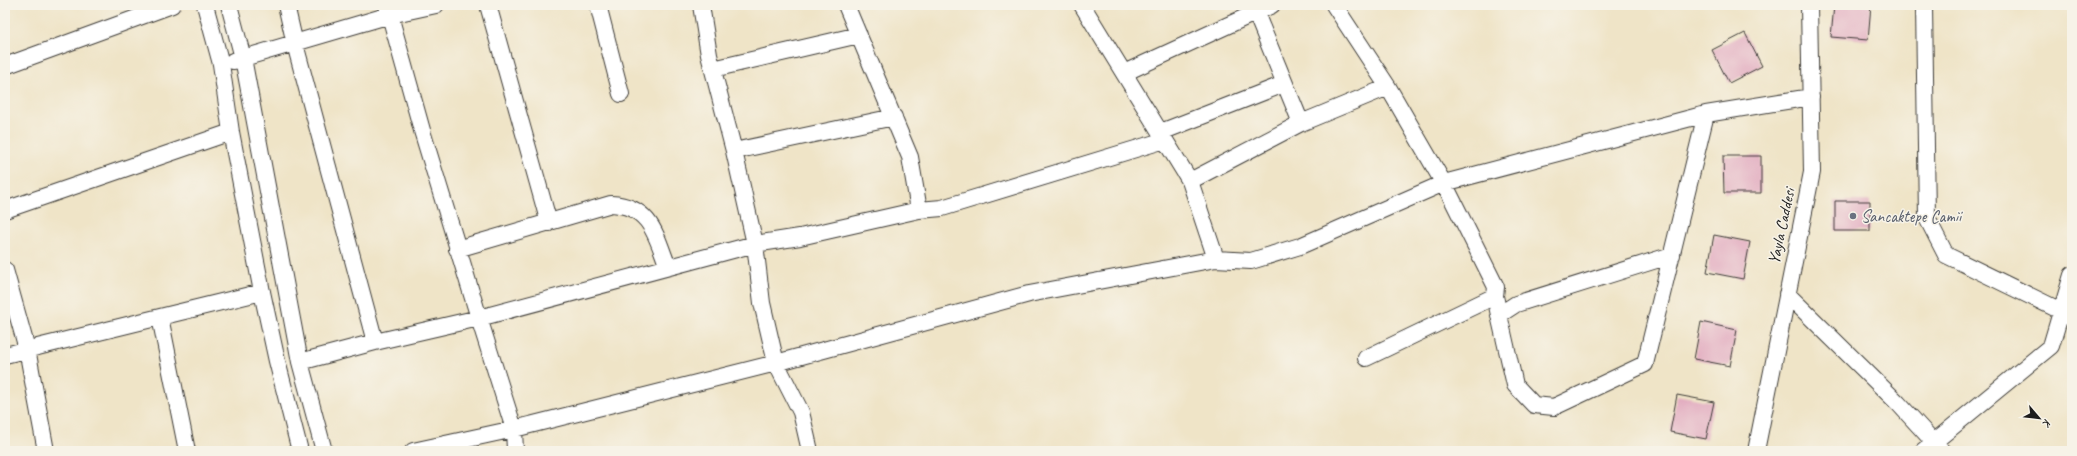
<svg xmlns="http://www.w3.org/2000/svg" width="2077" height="456" viewBox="0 0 2077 456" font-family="Caveat,sans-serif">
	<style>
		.building { fill: #e2acc0 }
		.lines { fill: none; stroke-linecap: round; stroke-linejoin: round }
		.minor-casing { stroke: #3c3a36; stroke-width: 18 }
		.minor { stroke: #fff; stroke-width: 16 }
		.worship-dot { fill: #6b7280; stroke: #f7f3e8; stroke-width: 1.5 }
		.labels { text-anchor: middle; stroke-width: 3; stroke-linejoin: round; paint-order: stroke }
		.worship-label { font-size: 17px; fill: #5b616d; stroke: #f7f3e8; text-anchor: start }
		.street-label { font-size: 17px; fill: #1c1c1c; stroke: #f7f3e8 }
	</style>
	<rect width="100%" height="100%" fill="#f7f3e8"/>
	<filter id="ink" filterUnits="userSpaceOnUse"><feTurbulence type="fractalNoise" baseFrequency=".025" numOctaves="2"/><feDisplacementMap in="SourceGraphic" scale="8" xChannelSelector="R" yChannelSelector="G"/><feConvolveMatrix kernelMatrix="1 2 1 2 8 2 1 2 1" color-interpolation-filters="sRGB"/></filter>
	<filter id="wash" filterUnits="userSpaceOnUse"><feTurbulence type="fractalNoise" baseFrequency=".012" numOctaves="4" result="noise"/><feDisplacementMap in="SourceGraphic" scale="16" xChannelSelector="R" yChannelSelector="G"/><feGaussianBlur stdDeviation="0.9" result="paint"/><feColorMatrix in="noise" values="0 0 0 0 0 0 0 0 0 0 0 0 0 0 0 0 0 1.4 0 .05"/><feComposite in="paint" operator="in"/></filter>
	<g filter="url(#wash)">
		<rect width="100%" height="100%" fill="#efe4c7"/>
		<g id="blocks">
			<path class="building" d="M1834 5H1871L1868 40 1831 37Z
				M1745 33 1762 66 1729 83 1712 50Z
				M1723 156H1761V193H1724Z
				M1835 201H1870V231H1835Z
				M1714 235 1750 242 1743 279 1707 272Z
				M1701 322 1737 330 1730 366 1694 359Z
				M1677 395 1714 402 1706 439 1670 432Z"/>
		</g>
	</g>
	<g filter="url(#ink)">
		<use href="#blocks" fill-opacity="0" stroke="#3c3a36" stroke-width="1"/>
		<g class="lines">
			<g class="minor-casing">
				<path id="minor" d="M205 5 221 64 231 132 262 292 277 361 300 451
					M229 5 243 58 300 362 324 451
					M286 5 295 44 375 342
					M488 5 549 223
					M598 5 621 94
					M701 5 709 55 734 151 755 244 762 303 776 363 801 412 810 451
					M1082 5 1190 181 1216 259
					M1334 5 1388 87 1447 189 1496 287 1495 296 1499 315 1515 385 1534 405 1554 407 1645 364 1706 114
					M1924 5 1927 218 1946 255 2061 311
					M1256 13 1301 123
					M233 61 390 15 436 5
					M5 66 172 5
					M713 69 859 35
					M1124 73 1272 5
					M1161 132 1284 84
					M734 151 894 117
					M1190 181 1301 123 1388 87
					M5 210 231 132
					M919 210 942 208 1165 140
					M457 249 611 204C651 206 656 236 668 267
					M5 270 27 349 46 451
					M1787 294 1898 403 1942 451
					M1499 315 1516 304 1672 255
					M160 317 187 451
					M5 355 262 292
					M1366 358 1495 296
					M300 362 375 342 479 318 423 134 387 5
					M413 451 514 429 776 363 1029 294 1216 259 1251 261 1300 246 1444 183 1706 114 1811 97
					M515 451 514 429 479 318 755 244 800 237 919 210 910 157 846 5
					M1756 451 1812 172 1809 5
					M1923 451 2051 346 2072 275"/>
			</g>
			<use href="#minor" class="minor"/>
		</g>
	</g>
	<circle class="worship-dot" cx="1853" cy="216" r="4"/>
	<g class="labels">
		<g class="worship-label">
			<text x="1861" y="222">Sancaktepe Camii</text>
		</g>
		<g class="street-label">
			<text transform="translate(1781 226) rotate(-78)" y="6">Yayla Caddesi</text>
		</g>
	</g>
	<rect width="2077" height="456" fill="none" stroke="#f7f3e8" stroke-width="20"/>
	<g transform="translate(2039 418) rotate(118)" stroke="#f7f3e8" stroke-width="3" paint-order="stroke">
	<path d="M0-3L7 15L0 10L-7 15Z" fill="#1c1c1c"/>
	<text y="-6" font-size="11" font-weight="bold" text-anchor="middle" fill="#1c1c1c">K</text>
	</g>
</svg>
